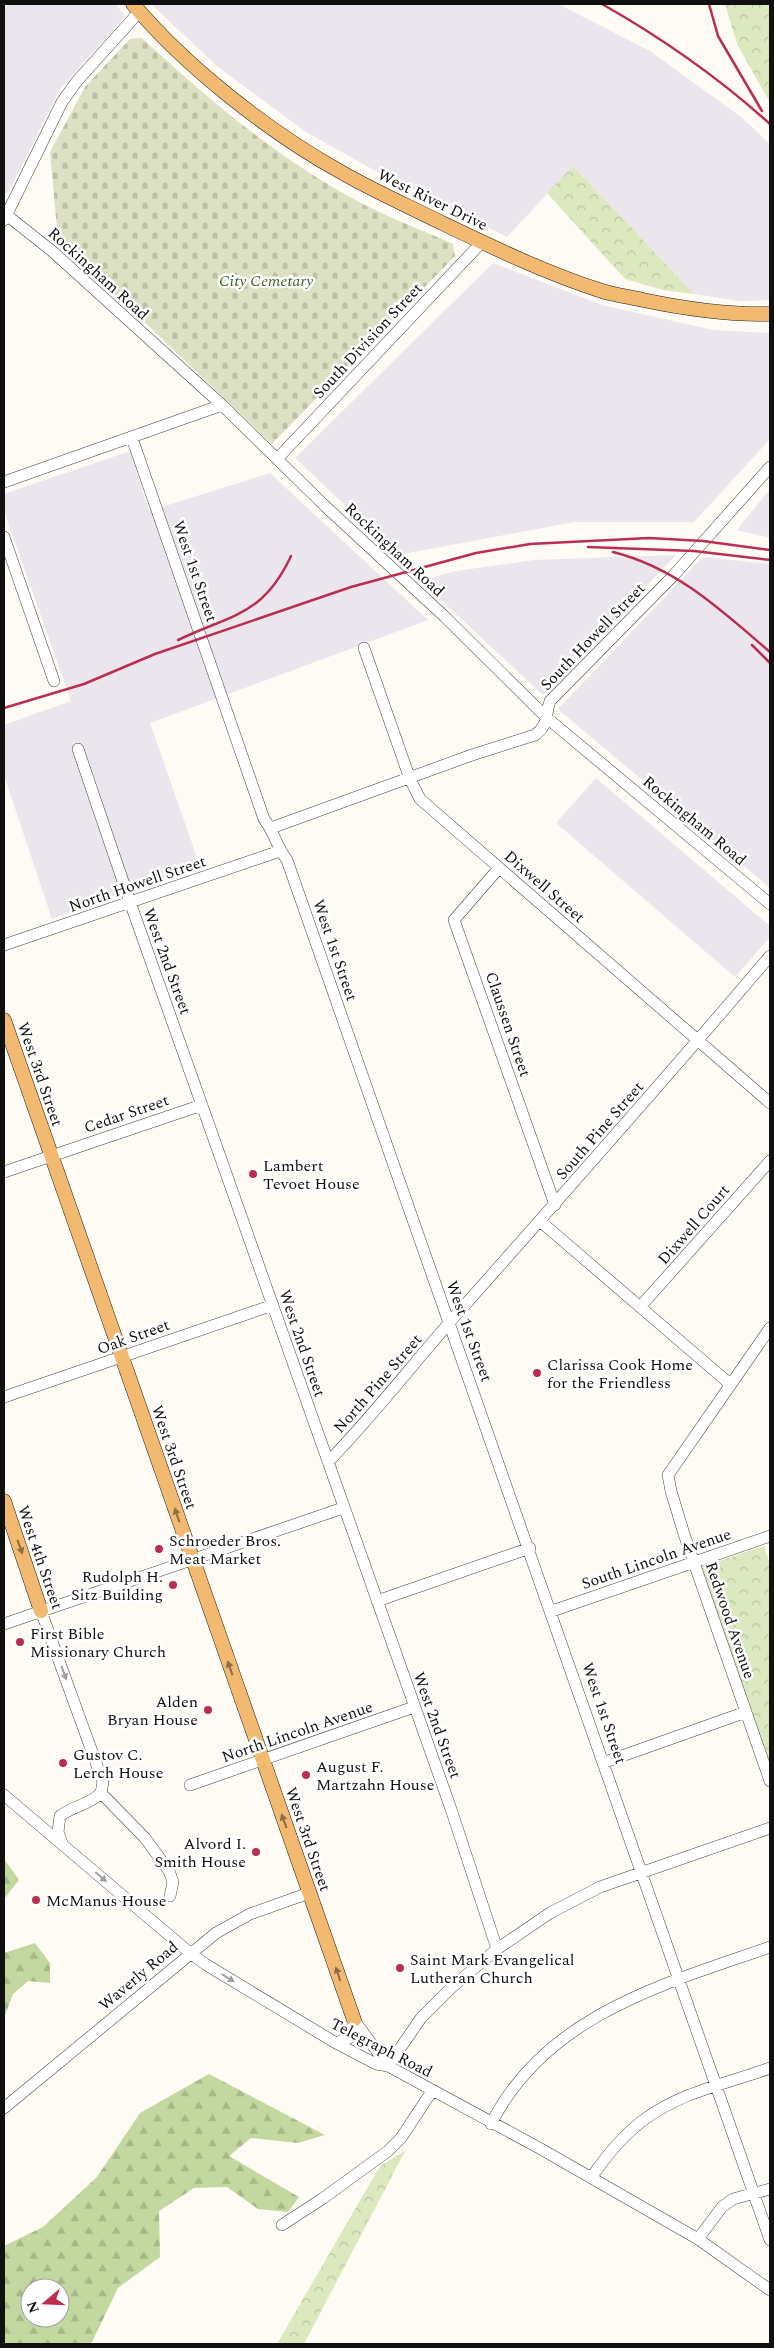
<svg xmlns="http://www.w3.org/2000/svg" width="774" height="2348" viewBox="0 0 774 2348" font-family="Spectral,serif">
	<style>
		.industrial { fill: #ebe5ee }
		.forest { fill: url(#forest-firs); fill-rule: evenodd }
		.cemetery { fill: url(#cemetery-stones) }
		.park { fill: url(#park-crowns) }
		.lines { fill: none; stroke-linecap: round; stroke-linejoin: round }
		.minor-casing { stroke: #434343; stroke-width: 12 }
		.major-casing { stroke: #212121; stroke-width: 15 }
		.minor { stroke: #fff; stroke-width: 11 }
		.major { stroke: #f2b970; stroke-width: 14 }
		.rail { stroke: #bb2e50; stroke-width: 2.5 }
		.oneway { fill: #8c6d45 }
		.oneway2 { fill: #9f9f9f }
		.poi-dot { fill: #bb2e50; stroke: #fff; stroke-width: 2 }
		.labels { text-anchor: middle; stroke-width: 5; stroke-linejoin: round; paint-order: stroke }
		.street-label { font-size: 16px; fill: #101010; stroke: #fff }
		.park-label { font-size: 16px; font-style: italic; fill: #3d6622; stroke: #fff }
		.poi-label { font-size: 16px; fill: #101010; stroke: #fff; text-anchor: start }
	</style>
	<defs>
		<pattern id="forest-firs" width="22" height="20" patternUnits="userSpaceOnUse" patternTransform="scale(1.25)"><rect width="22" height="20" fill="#c3d89e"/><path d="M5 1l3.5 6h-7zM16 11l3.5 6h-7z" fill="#a6b887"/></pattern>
		<pattern id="cemetery-stones" width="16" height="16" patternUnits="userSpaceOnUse" patternTransform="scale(1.25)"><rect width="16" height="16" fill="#dde1c4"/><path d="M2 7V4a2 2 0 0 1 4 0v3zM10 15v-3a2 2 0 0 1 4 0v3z" fill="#bdc0a7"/></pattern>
		<pattern id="park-crowns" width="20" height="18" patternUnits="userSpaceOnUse" patternTransform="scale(1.25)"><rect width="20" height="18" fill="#dce8be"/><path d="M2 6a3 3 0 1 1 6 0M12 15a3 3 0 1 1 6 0" fill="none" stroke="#bcc6a2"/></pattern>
	</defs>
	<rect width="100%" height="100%" fill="#fefaf4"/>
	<path class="industrial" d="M4 4H116L125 17 59 90 9 192 4 194Z
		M151 4H558L650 51 741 117 770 144V300L740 301 694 294 573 166 507 237 381 174 306 132 218 67Z
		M493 263 602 305 713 330 770 333V439L694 522H574L398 555 295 458Z
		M130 451 149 511 270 473 428 620 150 723 200 866 52 919 4 775V725L71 701 4 511V494Z
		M770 489V538L737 530Z
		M676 555 543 695 420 581 456 571 535 560Z
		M703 557 770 564V888L558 709Z
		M596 778 770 926V937L735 977 556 823Z"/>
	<path class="forest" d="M4 1859 19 1880 4 1899Z
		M35 1943 50 1963V1983L28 1981 13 1994 4 2018V1953Z
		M209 2074 325 2135 298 2143 251 2138 229 2156 299 2197 288 2212 258 2209 227 2187 194 2188 159 2211 160 2257 118 2288 91 2344H4V2246L43 2227 97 2177 140 2113ZM30 2288H60V2318H30Z"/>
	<path class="cemetery" d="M142 38C209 100 278 159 359 202 389 218 422 230 453 244L455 256 272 444 58 239 50 152 85 87 130 39Z"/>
	<path class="park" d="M725 4H770V103L737 44Z
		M573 166 694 294 663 290 625 279 547 193Z
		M764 1546 770 1564V1764L701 1567Z
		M405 2151 304 2344H277L380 2166Z"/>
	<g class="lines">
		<g class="minor-casing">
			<path id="minor" d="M4 213 52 251 222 405 325 506 444 616 547 718 770 904
				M4 220 62 102 77 81 140 11
				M132 438 264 819C274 832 277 847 287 860L770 2240
				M277 459 482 242
				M4 482 222 405
				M4 537 54 681
				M364 648 410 779 420 799 770 1103
				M78 749 130 902 451 1809 497 1949
				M271 828 472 755 535 735C549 725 545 715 550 701L673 576 770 467
				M499 868 454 920 555 1205
				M4 945 280 851
				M4 1172 202 1105
				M540 1221 730 1384
				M640 1307 770 1161
				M770 1328 668 1475 671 1491 684 1534 770 1781
				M4 1397 273 1305
				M328 1462C376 1413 418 1357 464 1306 567 1190 670 1074 770 956
				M377 1601 530 1548
				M41 1611 103 1782 101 1793
				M552 1611 770 1536
				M4 1624 343 1508
				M605 1762 746 1712
				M190 1785 414 1707
				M101 1793 145 1838 169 1871 173 1882 170 1896
				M4 1795 190 1953 205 1964 336 2043 376 2064 388 2066 541 2149 698 2239 770 2290
				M62 1843 58 1832 60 1816C73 1806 89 1805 101 1793
				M354 2020 388 2066
				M336 2043 349 2038 354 2020
				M388 2066 421 2018 451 1988 497 1949 550 1913 600 1887 770 1828
				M4 2108 216 1933 250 1914 309 1893
				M491 2124C546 2015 664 1984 770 1947
				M591 2178C606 2156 623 2135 645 2119 681 2092 729 2083 770 2068
				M282 2225 322 2199 388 2151 401 2138 432 2091
				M698 2239 722 2207 733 2199 770 2189"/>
		</g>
		<g class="major-casing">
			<path id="major" d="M133 4C186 67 269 132 341 172 374 191 408 206 442 223 494 248 548 274 602 291 615 295 630 297 643 300 686 309 726 315 770 314
				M4 1020 354 2020
				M4 1501 41 1611"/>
		</g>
		<use href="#minor" class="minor"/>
		<use href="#major" class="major"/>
		<path class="rail" d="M602 4C662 38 719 78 770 124
			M709 4 718 36 762 111
			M588 547 694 551 770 560
			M613 552C677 568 721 610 770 652
			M178 640C232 614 263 616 291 556
			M752 645 770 663
			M4 708 84 684 155 654 351 587 476 553 530 544 649 538 703 541 770 550"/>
	</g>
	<defs><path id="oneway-solid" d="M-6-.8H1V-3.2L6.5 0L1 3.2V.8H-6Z" transform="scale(1.25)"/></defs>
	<g class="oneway">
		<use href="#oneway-solid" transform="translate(177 1515) rotate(-109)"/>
		<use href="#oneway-solid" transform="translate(20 1547) rotate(70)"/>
		<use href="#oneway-solid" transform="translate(230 1668) rotate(-109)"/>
		<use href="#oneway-solid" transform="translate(284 1821) rotate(-110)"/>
		<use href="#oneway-solid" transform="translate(338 1974) rotate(-108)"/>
	</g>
	<g class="oneway2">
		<use href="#oneway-solid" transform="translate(64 1673) rotate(70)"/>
		<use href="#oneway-solid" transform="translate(101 1877) rotate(41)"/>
		<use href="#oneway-solid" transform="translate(228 1978) rotate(32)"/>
	</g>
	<g class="poi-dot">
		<circle cx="253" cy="1174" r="5"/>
		<circle cx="537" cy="1373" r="5"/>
		<circle cx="159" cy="1549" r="5"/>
		<circle cx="173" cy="1585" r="5"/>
		<circle cx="20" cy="1642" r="5"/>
		<circle cx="208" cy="1710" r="5"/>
		<circle cx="63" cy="1763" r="5"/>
		<circle cx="306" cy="1775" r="5"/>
		<circle cx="256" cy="1852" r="5"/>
		<circle cx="36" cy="1900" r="5"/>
		<circle cx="400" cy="1968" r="5"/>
	</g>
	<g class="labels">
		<g class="street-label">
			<text transform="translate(433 199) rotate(26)" y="6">West River Drive</text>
			<text transform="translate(99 273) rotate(42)" y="6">Rockingham Road</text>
			<text transform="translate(367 340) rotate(-47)" y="6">South Division Street</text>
			<text transform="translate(395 549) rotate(43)" y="6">Rockingham Road</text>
			<text transform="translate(196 571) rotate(71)" y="6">West 1st Street</text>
			<text transform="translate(592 636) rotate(-46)" y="6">South Howell Street</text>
			<text transform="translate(695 820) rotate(40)" y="6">Rockingham Road</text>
			<text transform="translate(137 883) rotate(-19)" y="6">North Howell Street</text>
			<text transform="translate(545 886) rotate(41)" y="6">Dixwell Street</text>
			<text transform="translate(336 950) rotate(71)" y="6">West 1st Street</text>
			<text transform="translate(168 961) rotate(70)" y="6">West 2nd Street</text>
			<text transform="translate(509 1024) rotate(71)" y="6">Claussen Street</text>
			<text transform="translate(41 1074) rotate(71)" y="6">West 3rd Street</text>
			<text transform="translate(126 1113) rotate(-19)" y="6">Cedar Street</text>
			<text transform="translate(599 1130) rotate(-49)" y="6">South Pine Street</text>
			<text transform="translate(693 1224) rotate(-49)" y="6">Dixwell Court</text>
			<text transform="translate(470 1331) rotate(70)" y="6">West 1st Street</text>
			<text transform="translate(133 1336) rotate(-20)" y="6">Oak Street</text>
			<text transform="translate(303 1343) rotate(71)" y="6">West 2nd Street</text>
			<text transform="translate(377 1383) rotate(-49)" y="6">North Pine Street</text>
			<text transform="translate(175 1457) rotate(71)" y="6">West 3rd Street</text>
			<text transform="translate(41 1557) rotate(71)" y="6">West 4th Street</text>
			<text transform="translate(656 1558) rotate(-19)" y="6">South Lincoln Avenue</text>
			<text transform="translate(731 1620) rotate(71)" y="6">Redwood Avenue</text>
			<text transform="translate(605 1713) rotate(71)" y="6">West 1st Street</text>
			<text transform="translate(438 1725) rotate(70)" y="6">West 2nd Street</text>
			<text transform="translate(297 1731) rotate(-19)" y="6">North Lincoln Avenue</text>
			<text transform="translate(309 1839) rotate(71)" y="6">West 3rd Street</text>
			<text transform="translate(138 1975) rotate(-40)" y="6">Waverly Road</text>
			<text transform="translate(382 2047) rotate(27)" y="6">Telegraph Road</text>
		</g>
		<g class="park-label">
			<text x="266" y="286">City Cemetary</text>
		</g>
		<g class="poi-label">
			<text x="263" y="1171">Lambert<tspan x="263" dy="18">Tevoet House</tspan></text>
			<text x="547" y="1370">Clarissa Cook Home<tspan x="547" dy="18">for the Friendless</tspan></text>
			<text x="169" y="1546">Schroeder Bros.<tspan x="169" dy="18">Meat Market</tspan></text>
			<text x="163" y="1582" text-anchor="end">Rudolph H.<tspan x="163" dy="18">Sitz Building</tspan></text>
			<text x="30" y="1639">First Bible<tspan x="30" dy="18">Missionary Church</tspan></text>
			<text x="198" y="1707" text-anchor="end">Alden<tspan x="198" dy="18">Bryan House</tspan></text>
			<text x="73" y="1760">Gustov C.<tspan x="73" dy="18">Lerch House</tspan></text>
			<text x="316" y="1772">August F.<tspan x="316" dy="18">Martzahn House</tspan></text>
			<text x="246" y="1849" text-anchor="end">Alvord I.<tspan x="246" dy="18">Smith House</tspan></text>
			<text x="46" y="1906">McManus House</text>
			<text x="410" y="1965">Saint Mark Evangelical<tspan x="410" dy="18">Lutheran Church</tspan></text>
		</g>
	</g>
	<rect width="774" height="2348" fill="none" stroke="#101010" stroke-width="10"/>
	<g transform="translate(45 2303) rotate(251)"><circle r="24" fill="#ffffff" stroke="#9f9f9f"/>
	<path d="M0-4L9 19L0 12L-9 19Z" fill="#bb2e50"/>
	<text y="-8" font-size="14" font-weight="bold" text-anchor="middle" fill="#101010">N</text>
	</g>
</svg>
